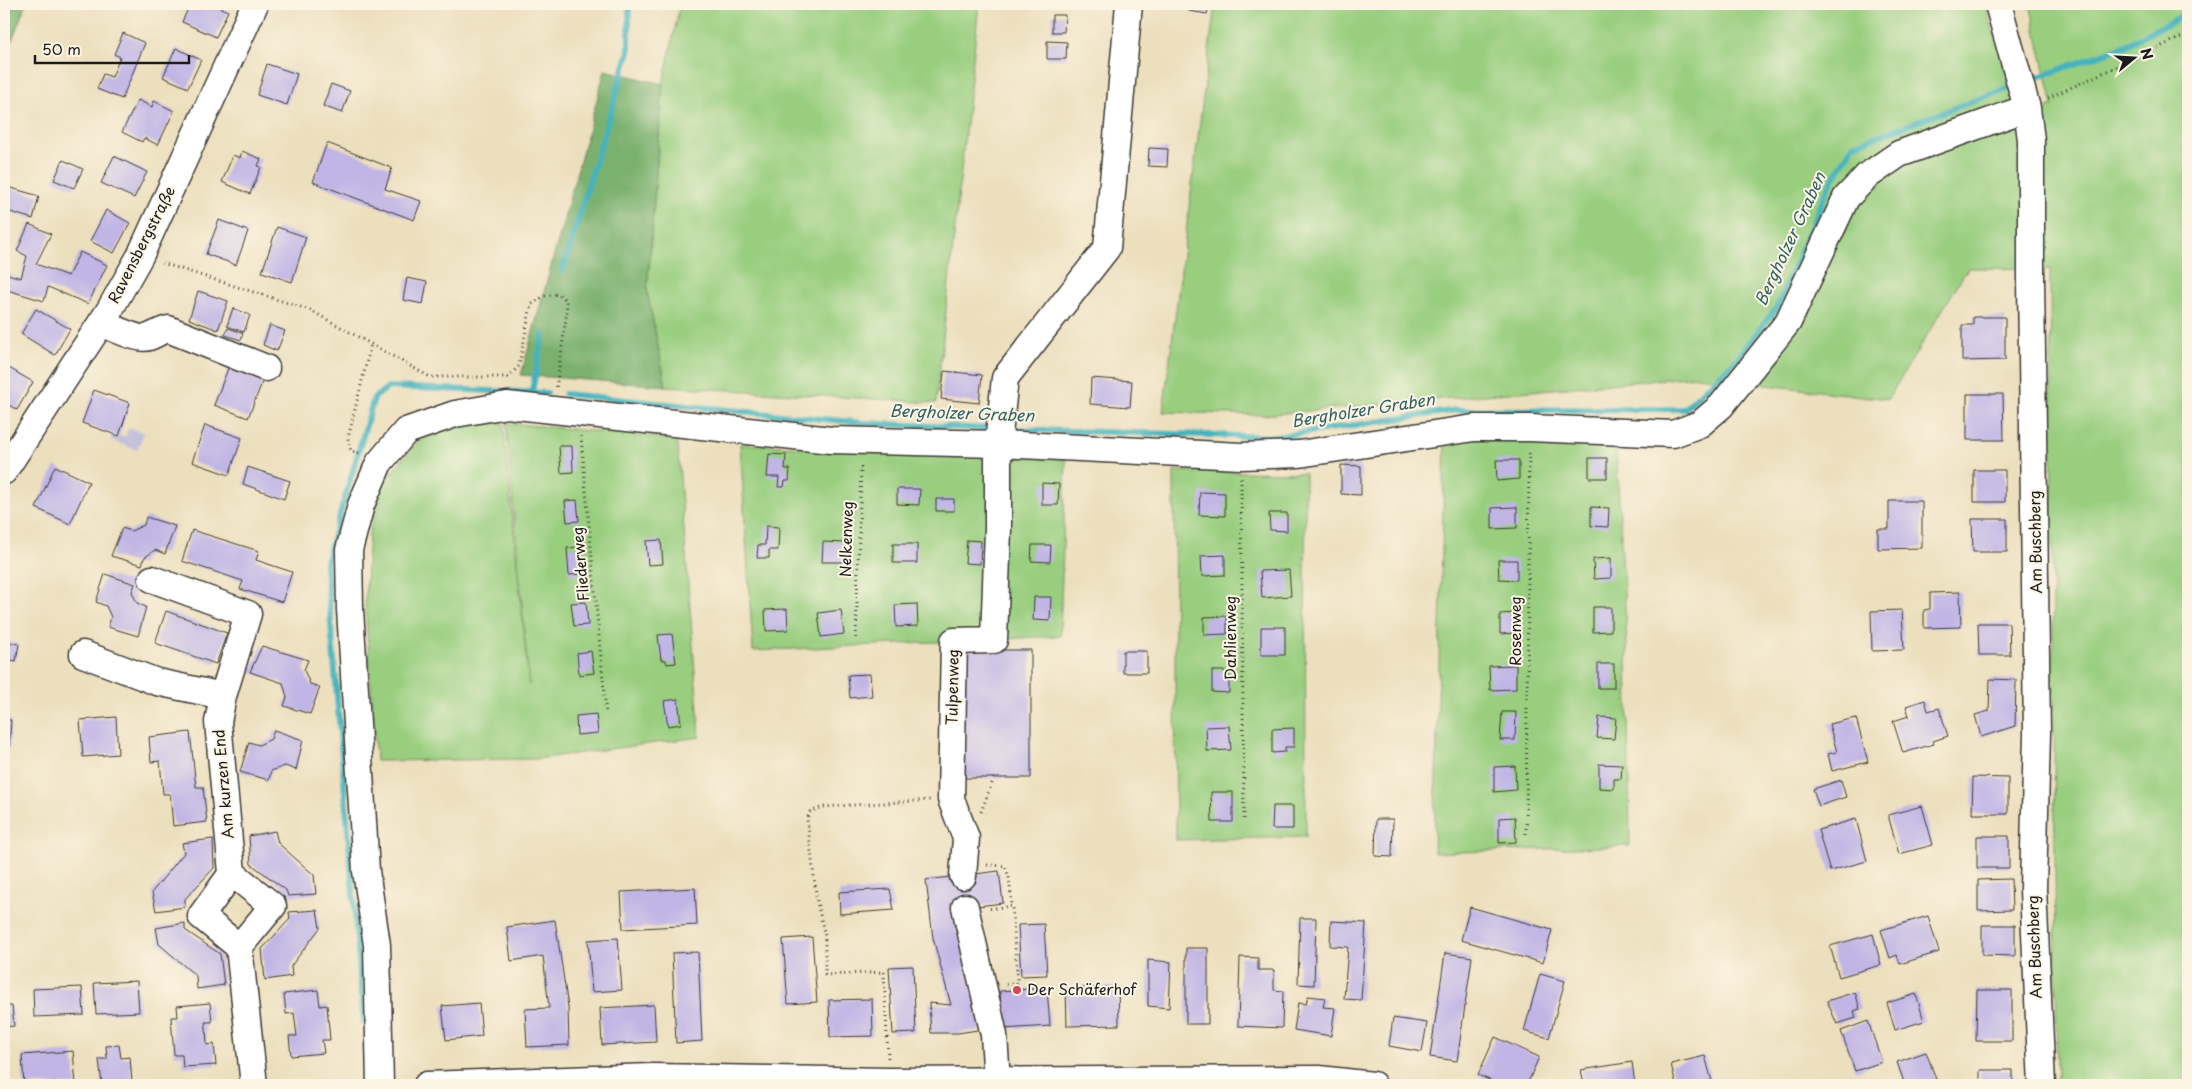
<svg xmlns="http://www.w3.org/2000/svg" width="2192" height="1089" viewBox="0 0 2192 1089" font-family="'Playpen Sans',sans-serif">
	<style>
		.industrial { fill: #c3c1db }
		.green { fill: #99ce7f; stroke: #5a754e }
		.forest { fill: #7ab16e; stroke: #4b6645 }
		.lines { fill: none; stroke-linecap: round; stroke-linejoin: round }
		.stream { stroke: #44b3bd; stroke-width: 6 }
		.building { fill: #c0b5e5 }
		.minor-casing { stroke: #3b3934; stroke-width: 29 }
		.path { stroke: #3b3934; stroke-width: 3; stroke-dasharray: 1 4; stroke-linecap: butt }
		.minor { stroke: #fff; stroke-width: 26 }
		.poi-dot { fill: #d1495b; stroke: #fcf5e5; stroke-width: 2 }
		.labels { text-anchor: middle; stroke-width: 4; stroke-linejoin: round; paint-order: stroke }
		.street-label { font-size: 15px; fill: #1c1c1c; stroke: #fcf5e5 }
		.poi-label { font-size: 15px; fill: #1c1c1c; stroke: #fcf5e5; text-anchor: start }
		.water-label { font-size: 16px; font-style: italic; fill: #2e6064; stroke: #fcf5e5 }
	</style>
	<rect width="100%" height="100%" fill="#fcf5e5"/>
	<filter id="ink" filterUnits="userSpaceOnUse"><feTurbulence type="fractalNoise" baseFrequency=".02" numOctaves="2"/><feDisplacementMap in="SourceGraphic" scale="10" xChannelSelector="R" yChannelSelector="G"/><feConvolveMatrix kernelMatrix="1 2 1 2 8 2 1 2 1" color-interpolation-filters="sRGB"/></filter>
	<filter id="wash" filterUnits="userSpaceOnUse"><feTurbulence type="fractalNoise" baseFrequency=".0096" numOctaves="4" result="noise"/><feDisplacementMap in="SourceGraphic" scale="20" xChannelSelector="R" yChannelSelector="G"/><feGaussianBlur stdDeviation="1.12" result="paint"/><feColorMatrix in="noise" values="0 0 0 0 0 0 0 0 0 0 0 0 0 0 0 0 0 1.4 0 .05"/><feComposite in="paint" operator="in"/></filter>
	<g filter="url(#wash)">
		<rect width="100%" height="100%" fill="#ecdfbd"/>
		<path class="industrial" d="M129 428 144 433 137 450 110 440 112 434 125 437Z"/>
		<path class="green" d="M680 4H979L936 403 666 386 647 291 663 84Z
			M1215 4H1985L2015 102 1897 143 1779 321 1729 380 1698 376 1263 415 1163 412Z
			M2030 4H2188V1085H2057L2050 269 1968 268 1888 399 1757 384 1853 204 1874 181 1906 162 2053 105Z
			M503 423 529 685 506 423 677 439 700 737 536 759 376 761 365 600 369 534 383 483 417 442 454 424Z
			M1445 436 1616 445 1627 646 1630 846 1434 853Z
			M740 444 1066 459 1060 636 753 651Z
			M1174 471 1305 473 1306 837 1176 840Z"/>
		<path class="forest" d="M4 4H26L4 61Z
			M605 70 663 84 647 291 666 386 521 375Z"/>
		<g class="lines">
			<path class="stream" d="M2028 81 2122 47 2188 13
				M562 272 629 51V4
				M532 391 543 335
				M565 394 864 423 994 429
				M1004 429 1275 437 1457 410 1684 409 1736 360 1777 307 1827 190 1853 145 2009 88
				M364 1023 326 563 374 398 388 387 547 393"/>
		</g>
		<g id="blocks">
			<path class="building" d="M190 4H211L228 11 216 37 182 22Z
				M1190 4H1209L1207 14 1189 11Z
				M1052 15H1065L1064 32H1052Z
				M123 33 145 43 122 99 97 89 103 74 112 77 120 57 114 54Z
				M1047 41 1067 42 1066 59H1047Z
				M176 48 201 60 188 88 163 77Z
				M267 64 297 74 287 105 257 95Z
				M331 84 350 91 342 113 323 106Z
				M138 100 152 107 154 101 174 111 158 145 144 138 142 142 122 132Z
				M327 143 392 168 385 189 421 201 414 220 313 182Z
				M1149 148 1168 149 1167 167 1148 166Z
				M242 151 261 159 258 166 261 167 250 194 222 182 233 155 240 158Z
				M114 156 147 172 134 198 101 183Z
				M63 160 83 169 74 188 54 180Z
				M4 186 39 196 33 219 4 210Z
				M106 210 130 223 114 253 90 241Z
				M219 220 248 231 236 265 206 254Z
				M29 224 51 234 36 264 68 276 80 252 107 265 88 304 48 287 44 301 4 289V273L21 278 27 256 17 251Z
				M277 227 306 237 292 282 262 272Z
				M407 278 427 282 423 304 403 300Z
				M198 291 228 301 218 330 189 319Z
				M233 308 250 315 244 332 227 326Z
				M36 309 70 329 55 355 21 334Z
				M1973 317H2005V360L1962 361V325H1973Z
				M270 325 285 331 277 351 263 345Z
				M228 328 243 333 241 340 225 335Z
				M4 365 33 382 17 410 4 402Z
				M229 366 263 380 248 418 214 405Z
				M944 371 982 375 979 403 941 399Z
				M1091 378 1132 381 1130 407 1090 404Z
				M94 390 130 403 119 436 82 423Z
				M1967 394H2003L2004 440H1967Z
				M205 425 242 438 229 475 192 462Z
				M559 446H572L573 472 561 473Z
				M769 454 786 455 785 469H790L789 481H785L784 487H778L779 477H767Z
				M1589 458H1607V478H1589Z
				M1496 460H1519V479L1497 481Z
				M1341 465 1361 466V495L1341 494Z
				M55 466 89 482 70 524 36 508Z
				M248 467 290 481 284 499 243 484Z
				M1974 470H2005V502H1974Z
				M1042 483 1059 484 1058 505H1042Z
				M897 489H920L919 505 897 504Z
				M1200 492 1225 493V516L1199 515Z
				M936 499H954V511H936Z
				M577 500 579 521 567 522 565 501Z
				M1889 501H1922V548L1878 549V529H1889Z
				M1517 507V528L1492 529V508Z
				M1591 507 1609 508 1608 527 1591 526Z
				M1269 513H1287V531L1270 530Z
				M146 517 175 526 165 554 155 550 144 558 142 565 111 556 122 528 131 531 144 525Z
				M1972 519H2007V552H1973Z
				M766 526 779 527 778 550H769V558H757L758 545H765Z
				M192 530 259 551 256 560 292 572 282 602 240 589 243 581 182 561Z
				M661 540 663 564 648 565 646 541Z
				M967 540 981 541 980 564 965 563Z
				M823 542 846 543 845 562H822Z
				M893 544H917V563H893Z
				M1032 545H1051L1050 562 1031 561Z
				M581 547 583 574 569 575 567 548Z
				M1225 555V575L1202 576 1201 556Z
				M1611 558V578L1594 579 1593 559Z
				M1498 560H1517V580L1499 579Z
				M1289 570 1291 596 1262 598 1260 571Z
				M105 574 135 584 132 592 137 603 146 607 138 636 108 627 111 617 106 606 96 602Z
				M1960 592 1961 627 1924 628V610L1930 609V593Z
				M1034 597H1051L1050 621 1033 620Z
				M586 602 588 625 574 626 571 603Z
				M917 604 918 626 896 627 895 605Z
				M1593 607H1611V631L1593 632Z
				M787 609 788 630 766 631 765 610Z
				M841 610 844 634 821 637 818 613Z
				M1902 610 1904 650 1872 651 1871 611Z
				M166 611 227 633 216 664 155 643Z
				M1516 613 1517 633 1500 634V614Z
				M1227 616V634L1204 635V617Z
				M1978 623H2009L2010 655H1979Z
				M1261 627H1285V655H1261Z
				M672 634 676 663 667 664 666 660H661L658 635Z
				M4 639 9 640 8 642 19 644 16 661 4 659Z
				M262 646 308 660 304 670 310 684 320 687 310 714 284 706 287 697 283 683 250 672Z
				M961 650H1031V778H961Z
				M591 651 594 673 579 675 577 653Z
				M1123 651H1147V673H1123Z
				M1598 664H1614V688H1598Z
				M1516 665V689L1490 690 1489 666Z
				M1212 671H1229V693L1212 692Z
				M870 674 872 696 850 698 848 675Z
				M1990 679 2016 680 2015 726 1981 737 1975 715 1989 711Z
				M678 699 681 724 668 726 664 701Z
				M1925 700 1928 711 1939 708 1948 736 1933 741 1934 744 1903 753 1893 721 1909 716 1906 706Z
				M1502 712H1516L1515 740H1500Z
				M596 714 598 733 577 735 576 716Z
				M116 717 118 754 83 757 80 720Z
				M1599 717 1616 718 1614 739 1597 738Z
				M1856 718 1868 762 1832 771 1828 754 1837 752 1829 724Z
				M4 720H11L9 748 4 747Z
				M1229 726 1231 750 1207 751 1206 727Z
				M1294 728V747H1285V752L1272 753V729Z
				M274 730 303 740 296 770 285 766 271 771 269 780 240 772 249 742 259 745 271 739Z
				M190 732 196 787H203L207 822 173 826 170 794H163L160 761 151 762 149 737Z
				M1599 764 1622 765 1621 779H1614V789L1599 788Z
				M1515 766 1516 790 1494 792V767Z
				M1973 777 2008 778V814H1972Z
				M1841 780 1846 797 1819 806 1813 789Z
				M1211 792H1233V822H1212Z
				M1273 806H1293V829H1272Z
				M1922 806 1933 845 1899 854 1888 815Z
				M1515 817 1516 842 1499 843V818Z
				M1376 819H1393L1392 857 1375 856Z
				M1856 819 1867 861 1830 871 1818 830Z
				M275 831 278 843 314 875 316 894 288 896 286 890 251 864 249 836Z
				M1977 836H2009V868H1977Z
				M213 839 214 868 185 899V907L156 911 152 892 184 853 182 843Z
				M999 871 1003 903 952 909 984 1029 958 1033H931L929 1003 951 1005 933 938 926 880Z
				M2011 879 2012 910 1978 911V880Z
				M695 888 697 925 623 929 621 892Z
				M890 889 894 910 840 914 839 892Z
				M1470 907 1552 930 1543 963 1461 940Z
				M317 910 320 928 291 966 292 976 265 980 262 949 290 919 289 912Z
				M1928 916 1939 952 1900 964 1897 955 1890 958 1881 930Z
				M1300 918H1316L1314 985 1298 984Z
				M555 920 568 1007 569 1045 527 1047 525 1009 549 1008 543 956 511 961 507 927Z
				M1331 921 1366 923 1361 1000 1344 999 1348 947 1330 946Z
				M185 923V930L220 954 224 985 197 989 196 976 159 944 156 928Z
				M1044 924 1047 975 1021 976 1018 925Z
				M1982 925H2015V956L1982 955Z
				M1873 934 1881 965 1839 977 1830 946Z
				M812 937 817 1002 788 1004 783 939Z
				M618 938 622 990 592 992 588 940Z
				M1186 948H1208V1024H1186Z
				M698 952 702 1041 676 1043 672 953Z
				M1445 953 1472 957 1457 1061 1430 1057Z
				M1240 957 1258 958V970H1274V990L1283 991 1282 1028 1238 1026Z
				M1148 960 1171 962 1169 1008 1148 1006Z
				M913 966 916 1033 893 1034 889 967Z
				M1540 974 1565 981 1549 1038 1524 1031Z
				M137 981 139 1012 96 1014 94 983Z
				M82 987 84 1015 34 1017 33 989Z
				M1118 987 1119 1025 1067 1026 1066 988Z
				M1047 988 1050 1026 1002 1029 1000 991Z
				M318 990 320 1006 327 1005 330 1040H322L324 1053 291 1056 289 1036H297L294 1013 286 1014 284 994Z
				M1977 990H2012V1041H1976Z
				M1855 992 1860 1009 1854 1011 1856 1018 1837 1024 1827 1001Z
				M1916 994 1924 1021 1895 1030 1887 1003Z
				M1308 996 1325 998 1323 1007 1335 1008 1331 1036 1294 1030 1298 1003 1306 1004Z
				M872 999 873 1036 830 1037 829 1000Z
				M210 1003 212 1022H205L206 1028 207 1045 214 1044 216 1065 183 1067 182 1055H174L171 1017H178L177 1006Z
				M479 1003 482 1036 446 1040 442 1006Z
				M654 1005 656 1042 602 1045 600 1008Z
				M4 1006H12L14 1026 4 1027Z
				M1393 1018 1427 1023 1422 1052 1389 1046Z
				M1868 1021 1882 1062 1855 1071 1841 1031Z
				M1495 1037 1539 1057 1527 1085H1501L1478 1075Z
				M119 1045 121 1058 130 1057 132 1082 102 1085 99 1059H107L106 1046Z
				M73 1051 76 1085H24L22 1055Z
				M1926 1052 1936 1079 1917 1085H1905L1897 1062Z
				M1705 1056 1713 1085H1676L1671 1064Z
				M1632 1062 1635 1085H1584L1581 1070Z
				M1980 1070H2013V1085H1980Z"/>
		</g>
	</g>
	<g filter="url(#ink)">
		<use href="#blocks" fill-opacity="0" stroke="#3b3934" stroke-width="1"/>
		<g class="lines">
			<g class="minor-casing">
				<path id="minor" d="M1998 4 2027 108 2031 140V280L2037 733 2033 889 2042 1085
					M101 323C112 327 138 341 149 337 155 335 160 331 168 329L266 368
					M4 471 109 311 140 256 255 4
					M152 579 248 614 223 696 218 722 232 873 201 916 239 947 273 906 232 873
					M83 654 157 682 223 696
					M963 876 966 838 951 799 954 641 994 640 998 529V444L1005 378 1107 248 1129 4
					M965 907 994 1035 997 1081
					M239 947 254 1085
					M380 1085 377 945 366 871 350 609 349 550 361 505 379 463 406 431 455 414 507 405 831 440 998 444 1241 456 1299 454 1474 428H1529L1673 434 1700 424 1721 406 1788 322 1846 198 1867 176 1899 154 2027 108
					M427 1085 652 1077 889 1081 1319 1079 1373 1085"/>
			</g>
			<path class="path" d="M2048 98 2188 34
				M162 263 310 310 430 377H508L519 366 531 305 544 296 558 294 566 300 567 311 556 389
				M581 436 606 714
				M359 453 351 451 348 438 371 344
				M1241 478 1244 820
				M856 638 861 463
				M981 812 994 778
				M1526 834 1529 450
				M987 865 1005 866 1009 877 1012 906 987 909
				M1017 983V990
				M1006 985 1017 983V976L1012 906
				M888 1058 884 972 825 975V936L817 902 807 819 810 812 823 807 930 800"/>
			<use href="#minor" class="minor"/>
		</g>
	</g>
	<circle class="poi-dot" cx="1017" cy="990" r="5"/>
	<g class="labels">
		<g class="street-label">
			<text transform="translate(142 245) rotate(-63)" y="5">Ravensbergstraße</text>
			<text transform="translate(847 539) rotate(-88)" y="5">Nelkenweg</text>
			<text transform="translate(2036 542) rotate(-91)" y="5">Am Buschberg</text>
			<text transform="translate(581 564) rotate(-95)" y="5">Fliederweg</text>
			<text transform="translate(1516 631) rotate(-90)" y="5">Rosenweg</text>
			<text transform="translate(1231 638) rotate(-90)" y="5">Dahlienweg</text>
			<text transform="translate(953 687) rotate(-89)" y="5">Tulpenweg</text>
			<text transform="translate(224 784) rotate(-95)" y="5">Am kurzen End</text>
			<text transform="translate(2035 947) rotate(-92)" y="5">Am Buschberg</text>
		</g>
		<g class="poi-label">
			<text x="1027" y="995">Der Schäferhof</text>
		</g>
		<g class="water-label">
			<text transform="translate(1790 239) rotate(-65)" y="6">Bergholzer Graben</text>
			<text transform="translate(1363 410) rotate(-9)" y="6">Bergholzer Graben</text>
			<text transform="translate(962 413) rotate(2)" y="6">Bergholzer Graben</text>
		</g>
	</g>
	<rect width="2192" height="1089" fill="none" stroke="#fcf5e5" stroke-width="20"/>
	<g transform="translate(2134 58) rotate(72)" stroke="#fcf5e5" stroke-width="4" paint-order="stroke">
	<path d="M0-4L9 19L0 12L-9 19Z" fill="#1c1c1c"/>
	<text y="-8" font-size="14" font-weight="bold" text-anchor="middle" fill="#1c1c1c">N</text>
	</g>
	<path d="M35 55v8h154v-8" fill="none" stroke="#1c1c1c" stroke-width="2.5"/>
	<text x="42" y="55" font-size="15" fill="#1c1c1c" stroke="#fcf5e5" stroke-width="4" paint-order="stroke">50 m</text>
</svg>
